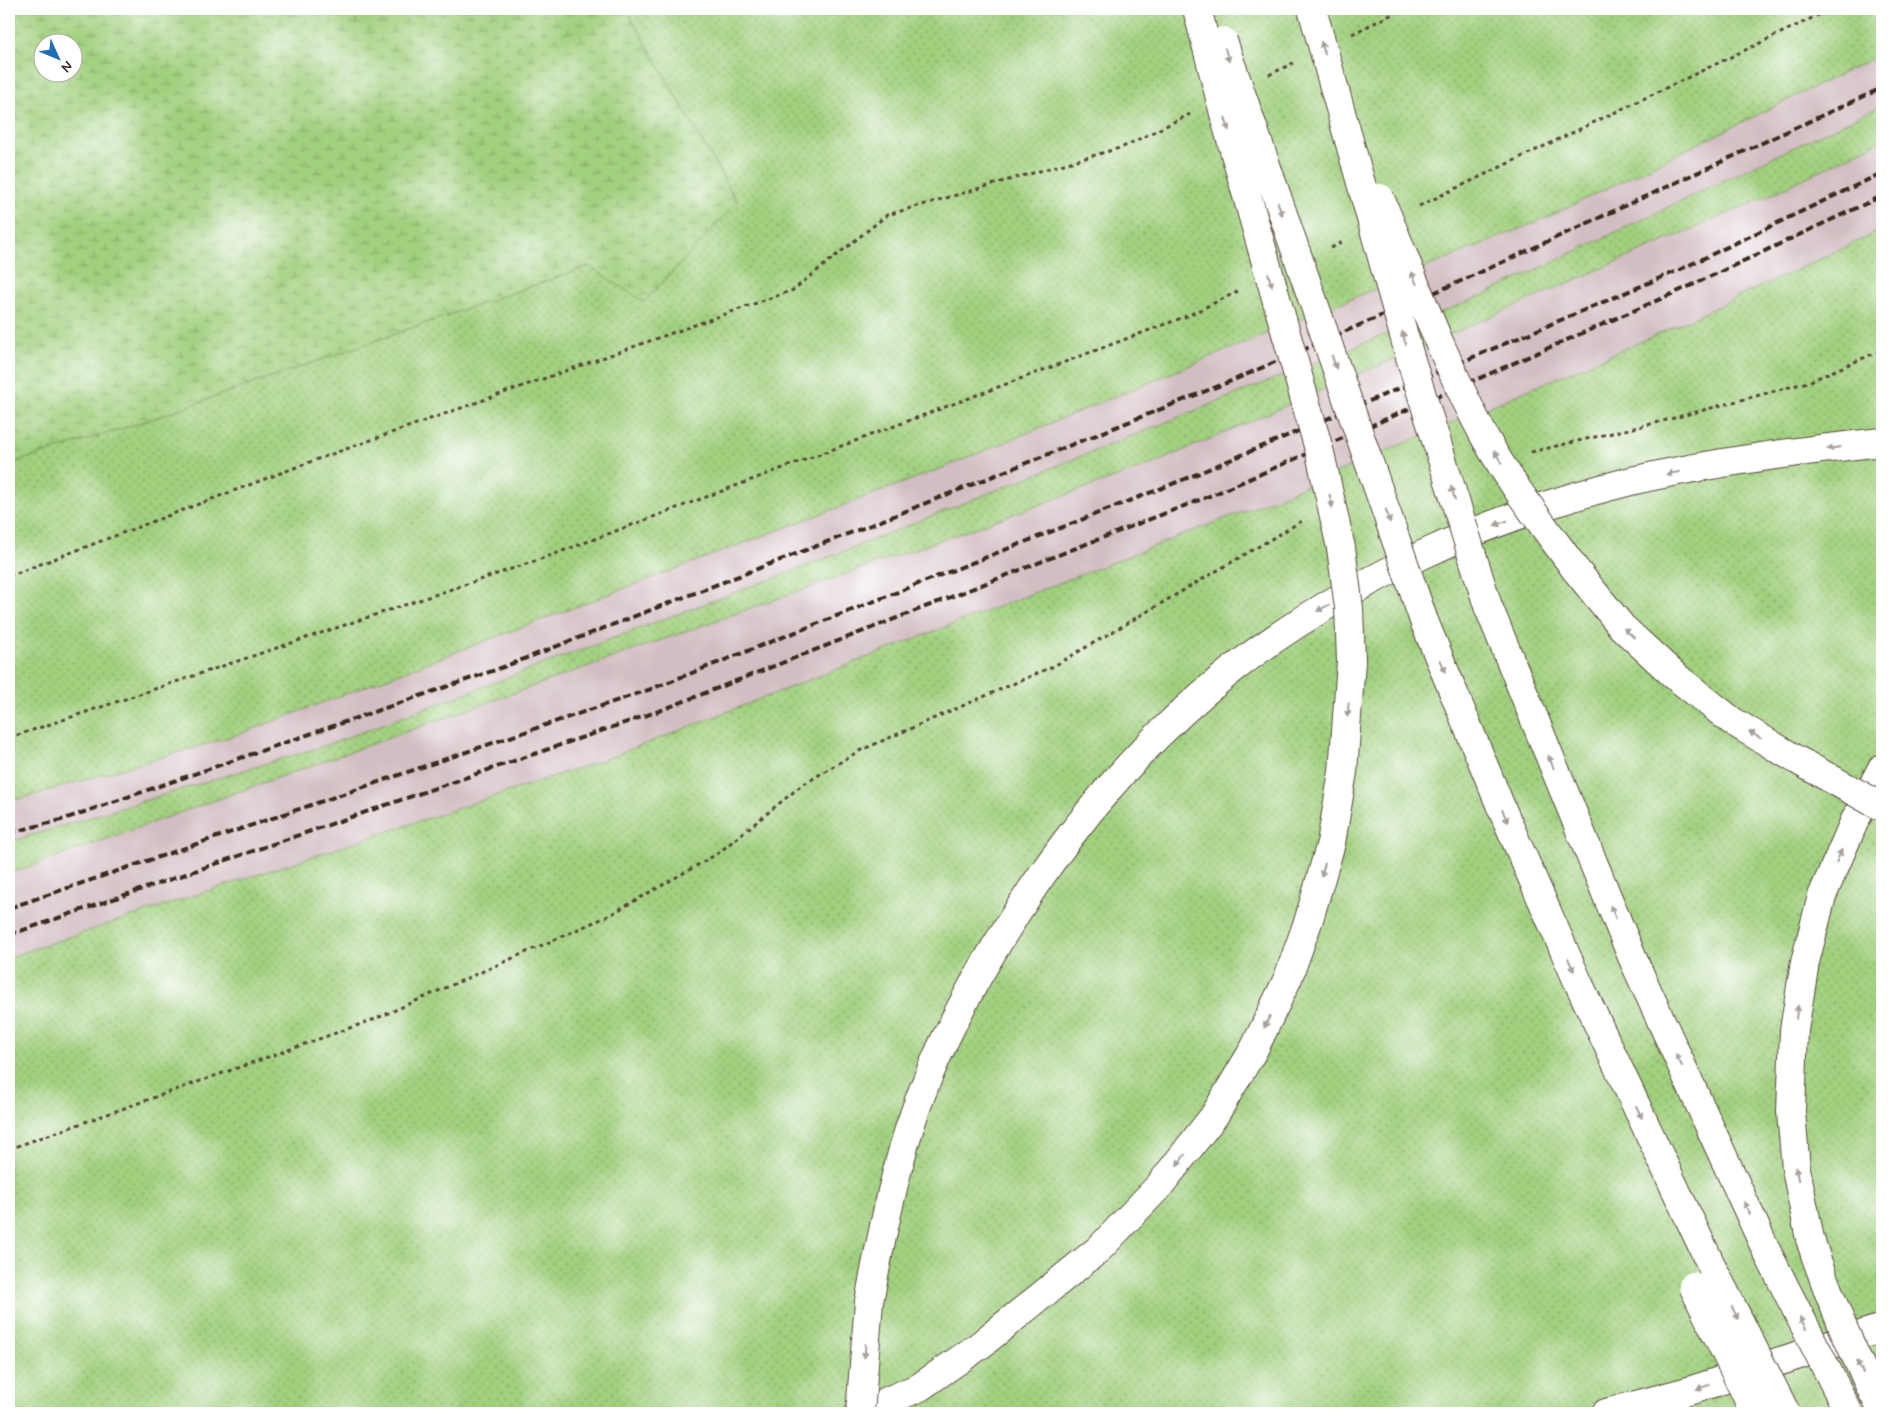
<svg xmlns="http://www.w3.org/2000/svg" width="1891" height="1422" viewBox="0 0 1891 1422" font-family="Mynerve,sans-serif">
	<style>
		.railway { fill: #d2bec2 }
		.grass { fill: url(#grass-dots); stroke: #6e7d4e }
		.wetland { fill: url(#wetland-marsh); stroke: #6e7d4e; fill-rule: evenodd }
		.lines { fill: none; stroke-linecap: round; stroke-linejoin: round }
		.highway-casing { stroke: #58473b; stroke-width: 30 }
		.path { stroke: #58473b; stroke-width: 3; stroke-dasharray: 4 4; stroke-linecap: butt }
		.highway { stroke: #fff; stroke-width: 28 }
		.rail { stroke: #3b2a1e; stroke-width: 4; stroke-dasharray: 8 4; stroke-linecap: butt }
		.highway-bridge-casing { stroke: #58473b; stroke-width: 30; stroke-linecap: butt }
		.highway-bridge { stroke: #fff; stroke-width: 28 }
		.oneway { fill: #a79f9a }
	</style>
	<defs>
		<pattern id="grass-dots" width="8" height="8" patternUnits="userSpaceOnUse" patternTransform="scale(1.25)"><rect width="8" height="8" fill="#a1d07e"/><path d="M2 2h.1M6 6h.1" fill="none" stroke="#84a967" stroke-width="1.8" stroke-linecap="round"/></pattern>
		<pattern id="wetland-marsh" width="20" height="14" patternUnits="userSpaceOnUse" patternTransform="scale(1.25)"><rect width="20" height="14" fill="#a1d07e"/><path d="M1 5h8M5 5V1M11 12h8M15 12V8" fill="none" stroke="#84a967"/></pattern>
	</defs>
	<rect width="100%" height="100%" fill="#fff"/>
	<filter id="ink" filterUnits="userSpaceOnUse"><feTurbulence type="fractalNoise" baseFrequency=".02" numOctaves="2"/><feDisplacementMap in="SourceGraphic" scale="10" xChannelSelector="R" yChannelSelector="G"/><feConvolveMatrix kernelMatrix="1 2 1 2 8 2 1 2 1" color-interpolation-filters="sRGB"/></filter>
	<filter id="wash" filterUnits="userSpaceOnUse"><feTurbulence type="fractalNoise" baseFrequency=".0096" numOctaves="4" result="noise"/><feDisplacementMap in="SourceGraphic" scale="20" xChannelSelector="R" yChannelSelector="G"/><feGaussianBlur stdDeviation="1.12" result="paint"/><feColorMatrix in="noise" values="0 0 0 0 0 0 0 0 0 0 0 0 0 0 0 0 0 1.4 0 .05"/><feComposite in="paint" operator="in"/></filter>
	<g filter="url(#wash)">
		<rect width="100%" height="100%" fill="#f9eddd"/>
		<path class="railway" d="M1882 54V105L1484 295 819 561 330 744 9 842V802L237 735 945 467 1548 217Z
			M1882 140V230L1654 336 1260 505 603 760 9 957V874L1150 465 1768 196Z"/>
		<path class="grass" d="M626 9H1882V54L1548 217 945 467 237 735 9 802V464L131 426 589 266 737 201Z
			M1882 105V140L1768 196 1150 465 9 874V842L330 744 819 561 1484 295Z
			M1882 230V1413H9V957L603 760 1260 505 1654 336Z"/>
		<path class="wetland" d="M20 9H626L737 202 644 302 589 266 131 426 9 464V16ZM42 42H72V72H42Z"/>
	</g>
	<g filter="url(#ink)">
		<g class="lines">
			<g class="highway-casing">
				<path id="highway" d="M1575 569 1622 627 1675 676 1732 721 1797 760
					M1488 606 1632 957 1767 1252
					M1424 621 1501 807 1578 982 1713 1269
					M1810 1239 1796 1169 1791 1112 1794 1030 1805 962 1822 896 1855 820 1882 768
					M869 1302C880 1243 892 1183 910 1126 931 1061 966 994 1002 936 1063 836 1140 742 1233 669 1347 581 1492 515 1631 481 1712 462 1799 451 1882 442
					M859 1413 920 1387 979 1346 1099 1249 1160 1185 1214 1116 1254 1049 1288 978 1309 919 1331 843 1343 772 1351 661
					M1606 1413 1692 1390 1882 1328"/>
			</g>
			<path class="path" d="M1352 34 1403 9
				M1269 75 1293 63
				M1419 206 1831 9
				M1331 248 1343 242
				M1531 452 1659 422 1808 382 1882 350
				M9 576 315 460 793 290 887 215 1123 147 1190 114
				M9 738 544 558 1187 316 1239 291
				M9 1149 375 1019 608 916 717 854 802 785 859 751 1054 666 1302 521"/>
			<use href="#highway" class="highway"/>
			<path class="rail" d="M9 833 61 820 498 669 876 523 1236 379 1470 277 1882 88
				M9 908 651 689 1185 479 1679 270 1882 173
				M9 935 659 711 1217 493 1690 286 1882 196"/>
			<g class="highway-bridge-casing">
				<path id="highway-bridge" d="M1197 9 1228 129 1320 453 1341 548 1349 608 1351 661
					M1312 9 1410 357 1488 606
					M1223 41 1424 621
					M1380 198C1413 277 1443 359 1483 434 1509 482 1543 525 1575 569
					M1797 760 1882 807
					M1810 1239C1830 1302 1853 1352 1882 1411
					M1767 1252 1849 1413
					M1713 1269 1786 1413
					M1693 1286 1755 1413
					M860 1413 869 1302"/>
			</g>
			<use href="#highway-bridge" class="highway-bridge"/>
		</g>
		<defs><path id="oneway-solid" d="M-6-.8H1V-3.2L6.5 0L1 3.2V.8H-6Z" transform="scale(1.25)"/></defs>
		<g class="oneway">
			<use href="#oneway-solid" transform="translate(1323 48) rotate(-106)"/>
			<use href="#oneway-solid" transform="translate(1227 55) rotate(73)"/>
			<use href="#oneway-solid" transform="translate(1227 124) rotate(75)"/>
			<use href="#oneway-solid" transform="translate(1280 209) rotate(71)"/>
			<use href="#oneway-solid" transform="translate(1414 278) rotate(-113)"/>
			<use href="#oneway-solid" transform="translate(1270 280) rotate(74)"/>
			<use href="#oneway-solid" transform="translate(1404 338) rotate(-106)"/>
			<use href="#oneway-solid" transform="translate(1334 362) rotate(71)"/>
			<use href="#oneway-solid" transform="translate(1834 448) rotate(172)"/>
			<use href="#oneway-solid" transform="translate(1498 457) rotate(-122)"/>
			<use href="#oneway-solid" transform="translate(1673 473) rotate(170)"/>
			<use href="#oneway-solid" transform="translate(1453 493) rotate(-107)"/>
			<use href="#oneway-solid" transform="translate(1331 501) rotate(77)"/>
			<use href="#oneway-solid" transform="translate(1388 516) rotate(71)"/>
			<use href="#oneway-solid" transform="translate(1501 523) rotate(161)"/>
			<use href="#oneway-solid" transform="translate(1323 608) rotate(152)"/>
			<use href="#oneway-solid" transform="translate(1629 633) rotate(-137)"/>
			<use href="#oneway-solid" transform="translate(1443 666) rotate(67)"/>
			<use href="#oneway-solid" transform="translate(1348 710) rotate(95)"/>
			<use href="#oneway-solid" transform="translate(1755 735) rotate(-150)"/>
			<use href="#oneway-solid" transform="translate(1551 762) rotate(-112)"/>
			<use href="#oneway-solid" transform="translate(1505 816) rotate(66)"/>
			<use href="#oneway-solid" transform="translate(1839 856) rotate(-67)"/>
			<use href="#oneway-solid" transform="translate(1323 870) rotate(106)"/>
			<use href="#oneway-solid" transform="translate(1613 912) rotate(-113)"/>
			<use href="#oneway-solid" transform="translate(1571 965) rotate(66)"/>
			<use href="#oneway-solid" transform="translate(1797 1012) rotate(-81)"/>
			<use href="#oneway-solid" transform="translate(1267 1022) rotate(115)"/>
			<use href="#oneway-solid" transform="translate(1679 1060) rotate(-115)"/>
			<use href="#oneway-solid" transform="translate(1639 1112) rotate(65)"/>
			<use href="#oneway-solid" transform="translate(1181 1160) rotate(128)"/>
			<use href="#oneway-solid" transform="translate(1797 1174) rotate(-100)"/>
			<use href="#oneway-solid" transform="translate(1747 1208) rotate(-115)"/>
			<use href="#oneway-solid" transform="translate(1735 1313) rotate(63)"/>
			<use href="#oneway-solid" transform="translate(1803 1323) rotate(-117)"/>
			<use href="#oneway-solid" transform="translate(865 1351) rotate(95)"/>
			<use href="#oneway-solid" transform="translate(1860 1367) rotate(-117)"/>
			<use href="#oneway-solid" transform="translate(1703 1387) rotate(162)"/>
		</g>
	</g>
	<rect width="1891" height="1422" fill="none" stroke="#fff" stroke-width="30"/>
	<g transform="translate(58 58) rotate(134)"><circle r="24" fill="#ffffff" stroke="#b1aaa5"/>
	<path d="M0-4L9 19L0 12L-9 19Z" fill="#1f6fb2"/>
	<text y="-8" font-size="14" font-weight="bold" text-anchor="middle" fill="#3b2a1e">N</text>
	</g>
</svg>
